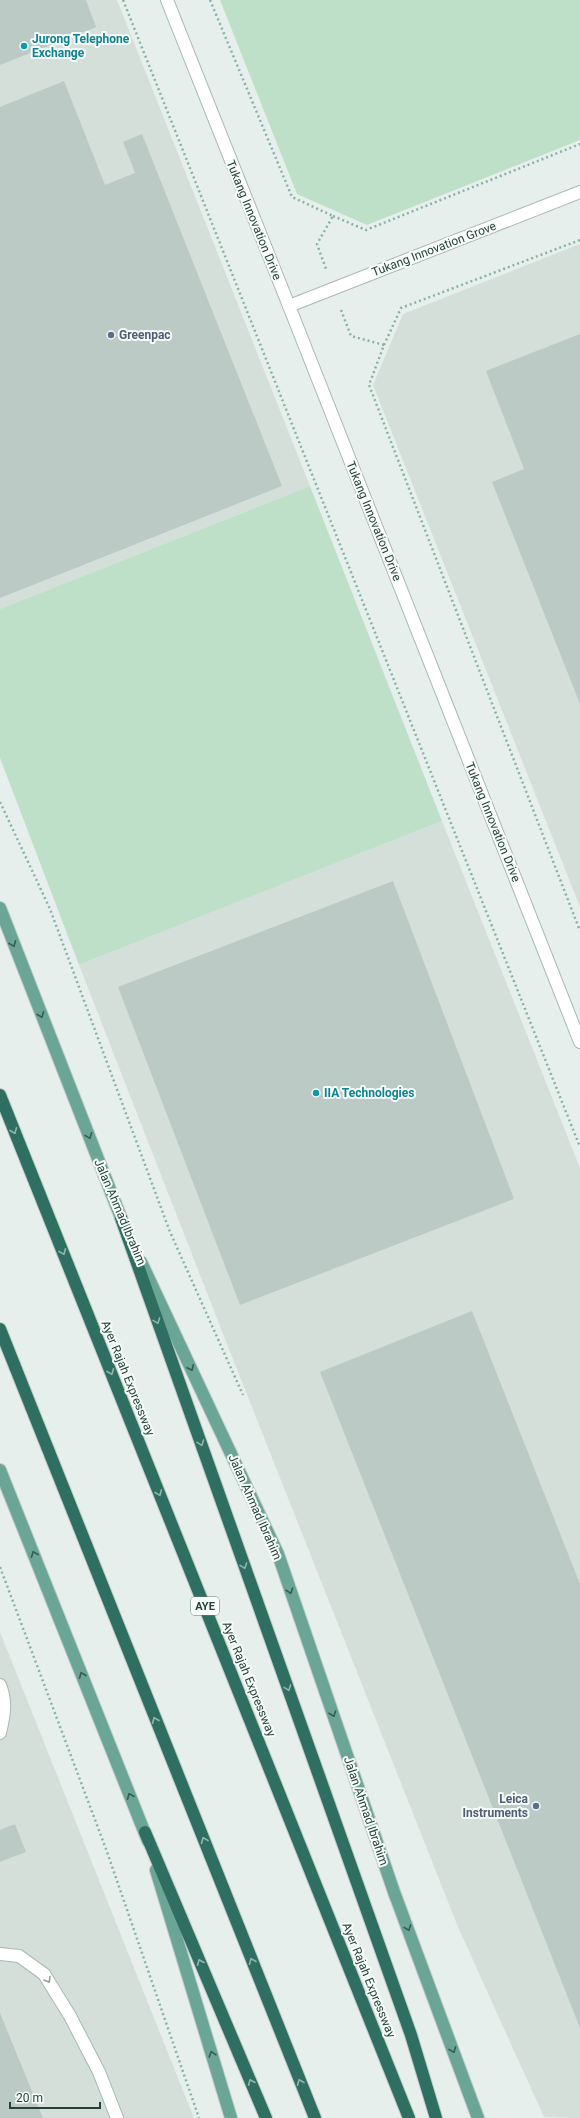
<svg xmlns="http://www.w3.org/2000/svg" width="580" height="2118" viewBox="0 0 580 2118" font-family="Roboto,sans-serif">
	<style>
		.built { fill: #d4dfda }
		.green { fill: #bfe0c8 }
		.building { fill: #bbcac4 }
		.lines { fill: none; stroke-linecap: round; stroke-linejoin: round }
		.service-casing { stroke: #a8b8b2; stroke-width: 14 }
		.minor-casing { stroke: #a8b8b2; stroke-width: 14 }
		.primary-casing { stroke: #c2cac8; stroke-width: 14 }
		.motorway-casing { stroke: #c2cac8; stroke-width: 14 }
		.path { stroke: #86b3a5; stroke-width: 2.5; stroke-dasharray: 2 3; stroke-linecap: butt }
		.service { stroke: #fff; stroke-width: 12 }
		.minor { stroke: #fff; stroke-width: 12 }
		.primary { stroke: #6aa596; stroke-width: 12 }
		.motorway { stroke: #2f6f62; stroke-width: 12 }
		.oneway { stroke: #365b51 }
		.oneway2 { stroke: #93b5ae }
		.oneway3 { stroke: #92a09c }
		.culture-dot { fill: #0f9aa8; stroke: #f7fbf9; stroke-width: 1.5 }
		.service-dot { fill: #5c6f8a; stroke: #f7fbf9; stroke-width: 1.5 }
		.labels { text-anchor: middle; stroke-width: 4; stroke-linejoin: round; paint-order: stroke }
		.shield { fill: #f7fbf9; stroke: #637a73; stroke-width: 1 }
		.shield-label { font-size: 11px; font-weight: bold; fill: #24423a }
		.culture-label { font-size: 12px; font-weight: bold; fill: #0d838f; stroke: #f7fbf9; text-anchor: start }
		.street-label { font-size: 12px; fill: #24423a; stroke: #f7fbf9 }
		.service-label { font-size: 12px; font-weight: bold; fill: #4e5e75; stroke: #f7fbf9; text-anchor: start }
	</style>
	<rect width="100%" height="100%" fill="#e6efeb"/>
	<path class="built" d="M0 0H117L310 486 0 609Z
		M580 244V907L373 385 403 314Z
		M442 821 580 1168V2118L544 2117 458 1927 227 1344 79 965Z
		M0 1632 194 2118H0Z"/>
	<path class="green" d="M220 0H580V140L367 225 297 194Z
		M310 486 442 821 79 965 0 758V609Z"/>
	<path class="building" d="M0 0H86L96 27 0 65Z
		M64 81 105 185 135 173 123 142 142 134 282 486 0 598V107Z
		M580 334V704L492 482 524 469 486 371Z
		M393 881 514 1199 240 1305 118 987Z
		M472 1311 580 1584V2028L320 1372Z
		M15 1824 26 1852 0 1862V1830Z
		M0 2013 43 2118H0Z"/>
	<g class="lines">
		<g class="service-casing">
			<path id="service" d="M167 0 289 306
				M0 1685C7 1702 4 1716 0 1733
				M0 1954 19 1956 44 1974 70 2016 99 2072 117 2118"/>
		</g>
		<g class="minor-casing">
			<path id="minor" d="M580 192 289 306 580 1042"/>
		</g>
		<g class="primary-casing">
			<path id="primary" d="M0 908 125 1228
				M141 1262 278 1554 394 1892 478 2118
				M0 1470 148 1841
				M156 1870 231 2118"/>
		</g>
		<g class="motorway-casing">
			<path id="motorway" d="M0 1095 409 2118
				M121 1218 411 2035 436 2118
				M0 1329 315 2118
				M145 1832 266 2118"/>
		</g>
		<path class="path" d="M123 0 580 1147
			M210 0 292 197 333 216 317 244 326 269
			M333 216 366 230 580 144
			M341 310 351 336 384 345 369 385 580 931
			M384 345 401 308 580 240
			M0 802 50 909 170 1232 243 1395
			M0 1567 106 1849 199 2118"/>
		<use href="#service" class="service"/>
		<use href="#minor" class="minor"/>
		<use href="#primary" class="primary"/>
		<use href="#motorway" class="motorway"/>
	</g>
	<defs><path id="oneway-chevron" d="M-2-3.5L2.5 0L-2 3.5" fill="none" stroke-width="1.6" stroke-linecap="round" stroke-linejoin="round"/></defs>
	<g class="oneway">
		<use href="#oneway-chevron" transform="translate(13 944) rotate(69)"/>
		<use href="#oneway-chevron" transform="translate(41 1015) rotate(69)"/>
		<use href="#oneway-chevron" transform="translate(89 1136) rotate(69)"/>
		<use href="#oneway-chevron" transform="translate(191 1368) rotate(65)"/>
		<use href="#oneway-chevron" transform="translate(34 1554) rotate(-112)"/>
		<use href="#oneway-chevron" transform="translate(290 1591) rotate(71)"/>
		<use href="#oneway-chevron" transform="translate(82 1675) rotate(-112)"/>
		<use href="#oneway-chevron" transform="translate(333 1714) rotate(71)"/>
		<use href="#oneway-chevron" transform="translate(130 1796) rotate(-112)"/>
		<use href="#oneway-chevron" transform="translate(408 1928) rotate(70)"/>
		<use href="#oneway-chevron" transform="translate(453 2050) rotate(70)"/>
		<use href="#oneway-chevron" transform="translate(212 2054) rotate(-107)"/>
	</g>
	<g class="oneway2">
		<use href="#oneway-chevron" transform="translate(14 1131) rotate(68)"/>
		<use href="#oneway-chevron" transform="translate(63 1252) rotate(68)"/>
		<use href="#oneway-chevron" transform="translate(157 1321) rotate(70)"/>
		<use href="#oneway-chevron" transform="translate(111 1372) rotate(68)"/>
		<use href="#oneway-chevron" transform="translate(201 1443) rotate(70)"/>
		<use href="#oneway-chevron" transform="translate(159 1493) rotate(68)"/>
		<use href="#oneway-chevron" transform="translate(244 1566) rotate(70)"/>
		<use href="#oneway-chevron" transform="translate(288 1688) rotate(70)"/>
		<use href="#oneway-chevron" transform="translate(155 1720) rotate(-112)"/>
		<use href="#oneway-chevron" transform="translate(204 1840) rotate(-112)"/>
		<use href="#oneway-chevron" transform="translate(252 1961) rotate(-112)"/>
		<use href="#oneway-chevron" transform="translate(200 1962) rotate(-113)"/>
		<use href="#oneway-chevron" transform="translate(251 2082) rotate(-113)"/>
		<use href="#oneway-chevron" transform="translate(300 2082) rotate(-112)"/>
	</g>
	<use class="oneway3" href="#oneway-chevron" transform="translate(48 1980) rotate(59)"/>
	<g class="culture-dot">
		<circle cx="24" cy="46" r="4"/>
		<circle cx="316" cy="1093" r="4"/>
	</g>
	<g class="service-dot">
		<circle cx="111" cy="335" r="4"/>
		<circle cx="536" cy="1806" r="4"/>
	</g>
	<g class="labels">
		<rect class="shield" x="191" y="1597" width="28" height="18" rx="3"/>
		<g class="shield-label">
			<text x="205" y="1610">AYE</text>
		</g>
		<g class="culture-label">
			<text x="32" y="43">Jurong Telephone<tspan x="32" dy="14">Exchange</tspan></text>
			<text x="324" y="1097">IIA Technologies</text>
		</g>
		<g class="street-label">
			<text transform="translate(254 220) rotate(68)" y="4">Tukang Innovation Drive</text>
			<text transform="translate(434 249) rotate(-21)" y="4">Tukang Innovation Grove</text>
			<text transform="translate(374 521) rotate(68)" y="4">Tukang Innovation Drive</text>
			<text transform="translate(493 822) rotate(68)" y="4">Tukang Innovation Drive</text>
			<text transform="translate(120 1212) rotate(67)" y="4">Jalan Ahmad Ibrahim</text>
			<text transform="translate(128 1378) rotate(68)" y="4">Ayer Rajah Expressway</text>
			<text transform="translate(255 1507) rotate(66)" y="4">Jalan Ahmad Ibrahim</text>
			<text transform="translate(249 1679) rotate(68)" y="4">Ayer Rajah Expressway</text>
			<text transform="translate(366 1811) rotate(71)" y="4">Jalan Ahmad Ibrahim</text>
			<text transform="translate(369 1980) rotate(68)" y="4">Ayer Rajah Expressway</text>
		</g>
		<g class="service-label">
			<text x="119" y="339">Greenpac</text>
			<text x="528" y="1803" text-anchor="end">Leica<tspan x="528" dy="14">Instruments</tspan></text>
		</g>
	</g>
	<path d="M10 2102v6h90v-6" fill="none" stroke="#24423a" stroke-width="2"/>
	<text x="16" y="2102" font-size="12" fill="#24423a" stroke="#f7fbf9" stroke-width="3" paint-order="stroke">20 m</text>
</svg>
